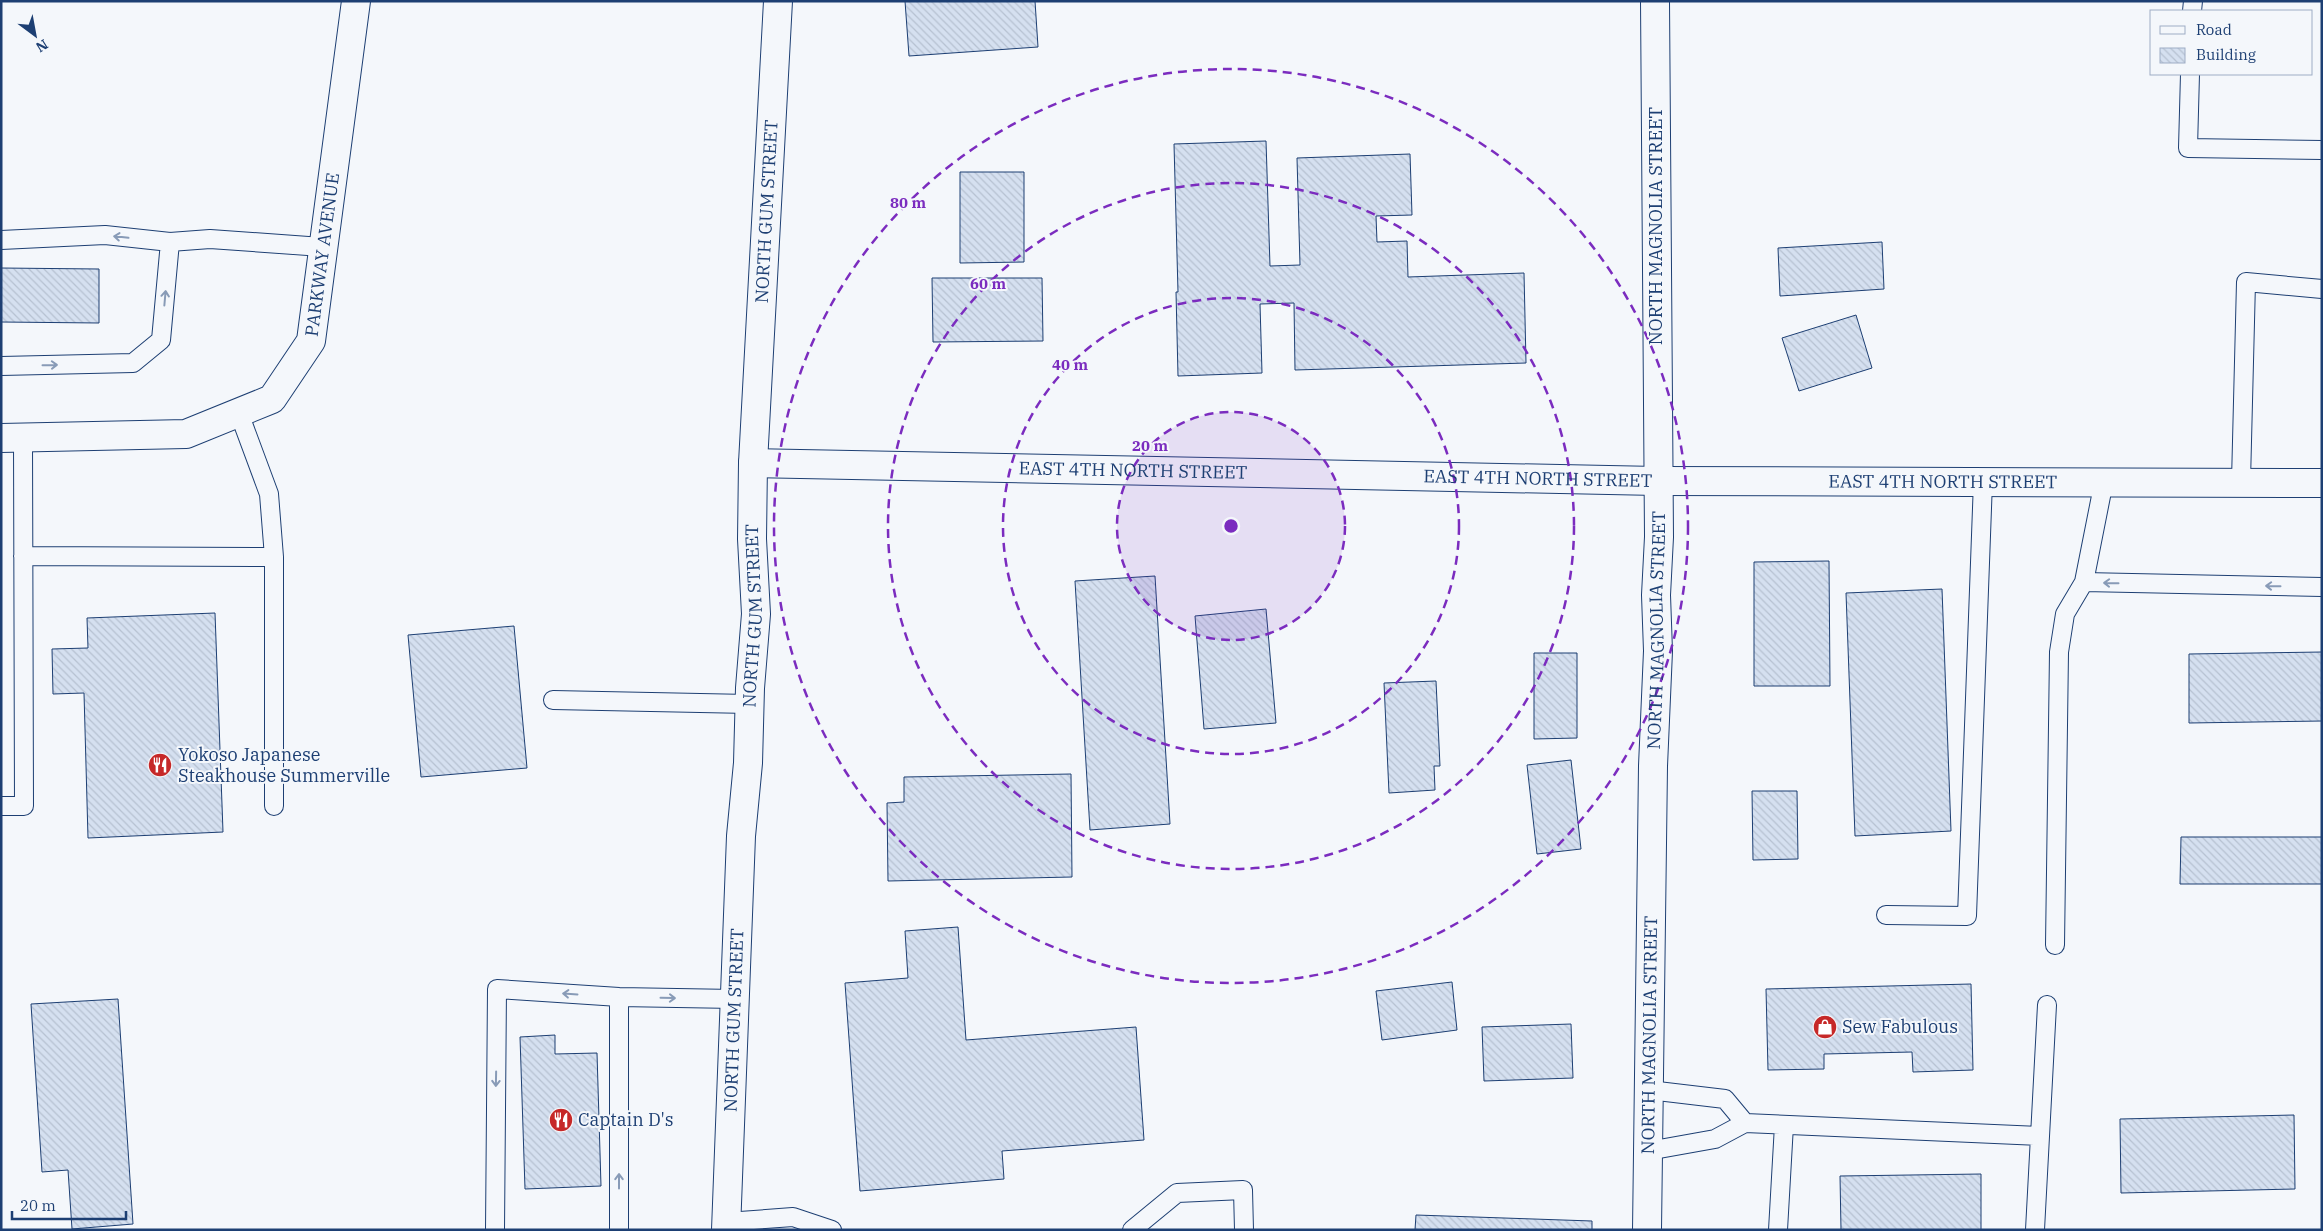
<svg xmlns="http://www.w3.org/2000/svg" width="2323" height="1231" viewBox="0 0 2323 1231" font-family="'IBM Plex Serif',serif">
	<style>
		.building { fill: url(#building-back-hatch); stroke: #1d3f73 }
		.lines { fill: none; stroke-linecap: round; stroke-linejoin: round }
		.service-casing { stroke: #1d3f73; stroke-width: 20 }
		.minor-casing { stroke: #1d3f73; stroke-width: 30 }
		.service { stroke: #f4f7fb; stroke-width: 18 }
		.minor { stroke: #f4f7fb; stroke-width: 28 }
		.oneway { stroke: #889bb7 }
		.ring { fill: none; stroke: #7b2cbf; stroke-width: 2.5; stroke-dasharray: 9 6 }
		.labels { text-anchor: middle; stroke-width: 4; stroke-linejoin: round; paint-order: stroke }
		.street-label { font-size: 18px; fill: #1d3f73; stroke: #f4f7fb }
		.poi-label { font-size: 18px; fill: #1d3f73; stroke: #f4f7fb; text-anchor: start }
		.centre { fill: #7b2cbf; stroke: #f4f7fb; stroke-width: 2.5 }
		.ring-label { font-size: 15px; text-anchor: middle; font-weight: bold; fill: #7b2cbf; stroke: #f4f7fb; stroke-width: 4; stroke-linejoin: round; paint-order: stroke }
	</style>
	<defs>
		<pattern id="building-back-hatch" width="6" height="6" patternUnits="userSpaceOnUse" patternTransform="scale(1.25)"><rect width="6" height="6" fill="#d5e0f0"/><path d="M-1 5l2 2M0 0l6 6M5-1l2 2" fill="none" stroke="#b6c1d1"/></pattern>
	</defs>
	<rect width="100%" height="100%" fill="#f4f7fb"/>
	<path class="building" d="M905 1H1035L1038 47 909 56Z
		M1266 141 1270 266 1300 265 1297 158 1410 154 1412 215 1376 216 1377 242 1407 241 1408 277 1524 273 1526 363 1295 370 1294 303 1260 304 1262 373 1178 376 1176 292H1178L1174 144Z
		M960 172H1024V262L960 263Z
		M1882 242 1884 289 1780 296 1778 248Z
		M1 268 99 269V323L1 322Z
		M932 278H1042L1043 341 933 342Z
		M1856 315 1872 368 1799 391 1782 338Z
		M1829 561 1830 686H1754V562Z
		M1155 576 1170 824 1090 830 1075 581Z
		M1942 589 1951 831 1855 836 1846 593Z
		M1266 609 1276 723 1204 729 1195 616Z
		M215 613 223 832 88 838 84 693 53 694 52 649 88 648 87 618Z
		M514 626 527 768 421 777 408 635Z
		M2322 652V721L2189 723V654Z
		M1534 653H1577V738L1534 739Z
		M1436 681 1440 766H1434L1435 790 1389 793 1384 683Z
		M1571 760 1581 849 1537 854 1527 765Z
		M1071 774 1072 877 888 881 887 803 904 802V777Z
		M1752 791H1797L1798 859 1753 860Z
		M2181 837H2322V884H2180Z
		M958 927 966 1040 1136 1027 1144 1140 1002 1151 1004 1179 860 1191 845 983 908 978 905 931Z
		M1452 982 1457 1030 1382 1040 1376 991Z
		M1971 984 1973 1070 1913 1072 1912 1052 1824 1054V1069L1768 1070 1766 989Z
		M118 999 133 1224 72 1229 68 1170 42 1172 31 1004Z
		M1571 1024 1573 1078 1484 1081 1482 1027Z
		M555 1035V1054L597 1053 601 1186 525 1189 520 1037Z
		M2294 1115 2295 1189 2121 1193 2120 1119Z
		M1981 1174V1230H1841L1840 1176Z
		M1416 1215 1592 1221V1230H1415Z"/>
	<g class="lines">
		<g class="service-casing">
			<path id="service" d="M2192 11 2193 1
				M2190 74 2188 148 2322 150
				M1 240 105 235 170 242 210 239 322 247
				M1 366 133 363 161 340 170 242
				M2241 481 2246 282 2322 289
				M23 556 274 557 269 494 239 413
				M274 557V806
				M2084 582 2322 587
				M553 700 749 704
				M1 806H24L23 438
				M1886 915 1967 916 1983 481
				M2055 945 2059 652 2065 614 2084 582 2104 481
				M619 997V1230
				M1649 1090 1725 1099 1745 1123 2040 1136
				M1648 1151 1715 1139 1745 1123
				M726 1222 793 1217 832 1230
				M495 1230 497 989 619 997 735 999
				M1132 1230 1177 1193 1243 1190 1244 1230
				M1778 1230 1784 1125
				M2035 1230 2047 1005"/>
		</g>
		<g class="minor-casing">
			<g id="minor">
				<path id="s1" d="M1 438 186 434 272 399 311 341 356 1"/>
				<path id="s2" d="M753 463 1657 481 2322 483"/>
				<path id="s3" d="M726 1230 741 836 748 763 750 688 756 614 752 539 753 463 778 1"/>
				<path id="s4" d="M1647 1230 1653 766 1658 651 1656 595 1659 537 1655 1"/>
			</g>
		</g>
		<use href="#service" class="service"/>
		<use href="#minor" class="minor"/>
	</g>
	<defs><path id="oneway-shaft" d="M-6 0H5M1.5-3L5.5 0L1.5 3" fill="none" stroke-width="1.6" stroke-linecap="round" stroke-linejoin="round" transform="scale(1.25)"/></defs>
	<g class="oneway">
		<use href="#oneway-shaft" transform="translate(121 237) rotate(-174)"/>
		<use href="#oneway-shaft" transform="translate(165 298) rotate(-85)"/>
		<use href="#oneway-shaft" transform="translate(50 365) rotate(-1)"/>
		<use href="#oneway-shaft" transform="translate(2111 583) rotate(-179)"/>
		<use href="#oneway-shaft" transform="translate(2273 586) rotate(-179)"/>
		<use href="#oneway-shaft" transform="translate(570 994) rotate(-176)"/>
		<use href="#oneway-shaft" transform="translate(668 998) rotate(1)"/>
		<use href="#oneway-shaft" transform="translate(496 1079) rotate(91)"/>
		<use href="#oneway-shaft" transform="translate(619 1181) rotate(-90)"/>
	</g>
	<circle cx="1231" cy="526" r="114" fill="#7b2cbf" fill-opacity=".12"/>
	<g class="ring">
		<circle cx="1231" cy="526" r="114"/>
		<circle cx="1231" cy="526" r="228"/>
		<circle cx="1231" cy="526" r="343"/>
		<circle cx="1231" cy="526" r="457"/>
	</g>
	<defs>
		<g id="restaurant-disc" transform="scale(1.25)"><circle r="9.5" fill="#c62828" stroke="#f4f7fb"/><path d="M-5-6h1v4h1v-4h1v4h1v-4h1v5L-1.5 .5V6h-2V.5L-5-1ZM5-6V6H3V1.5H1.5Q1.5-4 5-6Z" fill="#fff"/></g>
		<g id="shop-disc" transform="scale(1.25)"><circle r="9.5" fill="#c62828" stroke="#f4f7fb"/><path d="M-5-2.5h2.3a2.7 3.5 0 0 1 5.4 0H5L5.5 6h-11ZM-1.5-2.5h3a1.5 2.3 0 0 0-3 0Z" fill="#fff"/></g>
	</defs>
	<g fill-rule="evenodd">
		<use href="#restaurant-disc" x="160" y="765"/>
		<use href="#shop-disc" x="1825" y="1027"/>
		<use href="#restaurant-disc" x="561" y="1120"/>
	</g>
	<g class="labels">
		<g class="street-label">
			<text dy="6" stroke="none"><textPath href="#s3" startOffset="1020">NORTH GUM STREET</textPath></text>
			<text transform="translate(1656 226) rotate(-90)" y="6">NORTH MAGNOLIA STREET</text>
			<text dy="6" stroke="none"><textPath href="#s1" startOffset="435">PARKWAY AVENUE</textPath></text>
			<text dy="6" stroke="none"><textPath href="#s2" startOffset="380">EAST 4TH NORTH STREET</textPath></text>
			<text dy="6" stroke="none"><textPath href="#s2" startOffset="785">EAST 4TH NORTH STREET</textPath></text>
			<text dy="6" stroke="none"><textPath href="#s2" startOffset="1190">EAST 4TH NORTH STREET</textPath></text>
			<text dy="6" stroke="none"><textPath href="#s3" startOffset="615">NORTH GUM STREET</textPath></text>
			<text dy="6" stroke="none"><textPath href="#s4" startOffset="600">NORTH MAGNOLIA STREET</textPath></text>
			<text dy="6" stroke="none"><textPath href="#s3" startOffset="210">NORTH GUM STREET</textPath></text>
			<text dy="6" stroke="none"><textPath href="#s4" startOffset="195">NORTH MAGNOLIA STREET</textPath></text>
		</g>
		<g class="poi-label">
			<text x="178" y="761">Yokoso Japanese<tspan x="178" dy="21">Steakhouse Summerville</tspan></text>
			<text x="1842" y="1033">Sew Fabulous</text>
			<text x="578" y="1126">Captain D's</text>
		</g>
	</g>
	<circle cx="1231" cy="526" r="8" class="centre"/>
	<g class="ring-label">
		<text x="908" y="208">80 m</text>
		<text x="988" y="289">60 m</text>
		<text x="1070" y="370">40 m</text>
		<text x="1150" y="451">20 m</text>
	</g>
	<rect width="2323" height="1231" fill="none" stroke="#1d3f73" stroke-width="5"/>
	<rect x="2150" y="10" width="162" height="65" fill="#f4f7fb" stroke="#9eadc5"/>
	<rect x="2160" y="26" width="25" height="8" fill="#f4f7fb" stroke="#9eadc5"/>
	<text x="2196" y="35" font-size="15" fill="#1d3f73">Road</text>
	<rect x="2160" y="48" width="25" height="15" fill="url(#building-back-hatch)" stroke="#9eadc5"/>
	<text x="2196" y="60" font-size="15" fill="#1d3f73">Building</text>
	<g transform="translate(35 35) rotate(148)" stroke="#f4f7fb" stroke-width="4" paint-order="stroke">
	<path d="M0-4L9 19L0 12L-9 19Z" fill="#1d3f73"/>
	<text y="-8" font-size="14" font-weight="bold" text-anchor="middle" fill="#1d3f73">N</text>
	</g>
	<path d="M12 1211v8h114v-8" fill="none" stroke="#1d3f73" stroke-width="2.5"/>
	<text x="20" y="1211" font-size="15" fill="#1d3f73" stroke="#f4f7fb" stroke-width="4" paint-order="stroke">20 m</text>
</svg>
